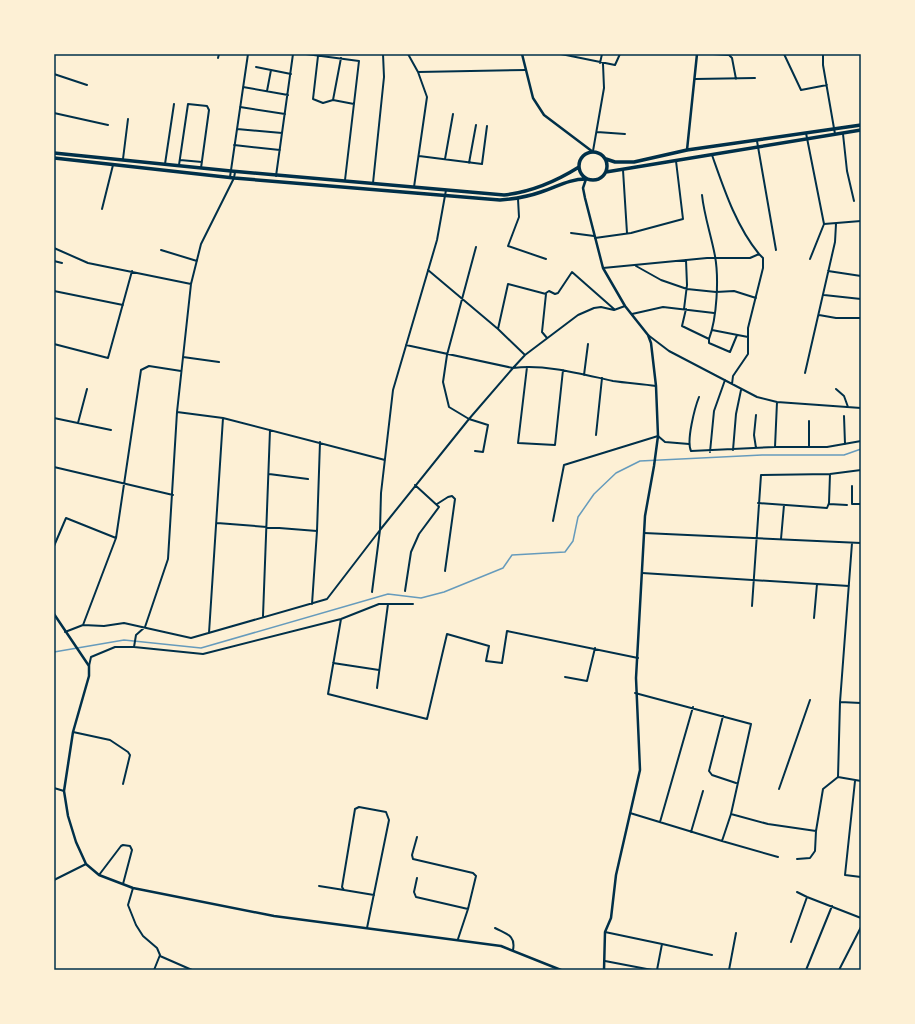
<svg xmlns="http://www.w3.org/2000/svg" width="915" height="1024" viewBox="0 0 915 1024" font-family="Georgia,serif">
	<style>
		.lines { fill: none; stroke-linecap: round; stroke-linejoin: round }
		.stream { stroke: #669bbc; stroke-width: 1.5 }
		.minor { stroke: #003049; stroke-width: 2 }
		.tertiary { stroke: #003049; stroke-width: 2.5 }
		.primary { stroke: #003049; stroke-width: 3.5 }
		.neatline { fill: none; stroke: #003049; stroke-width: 1.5 }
	</style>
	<rect width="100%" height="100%" fill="#fdf0d5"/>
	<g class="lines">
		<path class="stream" d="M54 652 124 640 201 648 388 594 421 598 444 592 503 568 512 555 565 552 573 541 578 517 594 494 616 473 640 461 762 455H844L861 449"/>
		<path class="minor" d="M306 54 359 61 345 180
			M408 54 418 72 427 97 414 187
			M561 54 615 65 620 54
			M713 54 729 55 732 58 736 79
			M784 54 801 90 827 85
			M823 54V65L835 134
			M318 56 313 99 323 103 333 100 354 104
			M218 58 219 54
			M600 63 602 54
			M256 67 291 74
			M418 72 526 70
			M54 74 87 85
			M695 79 755 78
			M243 87 288 95
			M267 91 271 70
			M333 100 341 58
			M240 107 285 114
			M54 113 108 125
			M237 129 282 133
			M597 132 625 134
			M806 133 824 224 861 221
			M843 134 847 171 854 201
			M757 141 776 250
			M234 145 280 150
			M593 151 604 88 603 64
			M419 156 482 164 487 126
			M123 159 128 119
			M445 159 453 114
			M180 160 202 162
			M469 163 476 125
			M165 164 174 104
			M179 165 188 104 207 106 209 110 201 168
			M623 170 627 233
			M276 176 293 54
			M230 177 248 54
			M373 183 384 77 383 54
			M518 199 519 217 508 246 546 259
			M102 209 113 165
			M571 233 594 236
			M595 238 631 233 683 219 676 161
			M54 248 88 263 191 284
			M161 250 197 261
			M810 259 824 224
			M54 261 62 263
			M636 266 661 280 687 289 716 292 734 291 756 298
			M603 268 707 258H750L759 254C736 226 724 189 712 155
			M428 270 498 329 525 355
			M828 271 861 276
			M54 291 123 305
			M546 293 549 291 555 294 558 293 572 272 614 309
			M824 295 861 299
			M684 309 687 285 686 260
			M686 309 682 326 709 339C717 318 719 278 715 256 711 235 704 215 702 195
			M632 314 663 307 714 313
			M819 315 836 318H861
			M498 329 508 284 546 294 542 332 547 338
			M712 330 748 337
			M648 335 669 351 757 397 777 402 861 408
			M709 339V343L730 352 737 335
			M54 344 108 358 132 271
			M406 345 513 368C547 364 581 374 613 381 627 383 642 384 656 386
			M183 357 219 362
			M527 367 518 443 555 445 563 370
			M805 373 835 242 836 224
			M584 375 588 344
			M732 384 733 376 748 354V328L763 268V258L759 254
			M836 389 844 396 848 407
			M699 397C695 407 686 441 691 451L775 447H827L861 441
			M177 412 223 418 385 460
			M844 416 845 444
			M54 418 111 430
			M78 423 87 389
			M596 435 602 378
			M775 447 777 402
			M809 447V421
			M756 448 754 435 756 415
			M733 450 736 414 741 390
			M475 451 483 452 488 425 469 419 449 407 443 382 447 355 476 247
			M710 452 714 411 725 380
			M54 467 173 495
			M269 474 308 479
			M852 486V504H861
			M758 503 827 508 829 503 830 474
			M437 504 448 497 452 496 455 499 445 571
			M829 504 847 505
			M553 521 564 465 658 436 665 442 689 444
			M217 523 317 531
			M644 533 861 543
			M781 539 784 505
			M852 543 840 702 838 777 861 781
			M54 546 66 518 116 538
			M642 573 849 586
			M405 591 411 552 419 534 439 507 415 485
			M372 592 380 530 469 419 513 368 525 355 578 315 594 308 601 307 614 310 625 306
			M312 604 317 531 320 442
			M752 606 761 475 830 474 861 470
			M263 616 270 430
			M814 618 817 584
			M341 619 328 694 427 719 447 634 489 646 486 661 502 663 507 631 638 658
			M83 625 104 626 124 623 191 638 327 599 380 530 381 493 393 390 437 240 446 190
			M65 632 83 625 116 538 141 370 149 366 181 371
			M209 633 223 418
			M134 647 136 635 145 627 168 559 177 412 191 284 201 244 234 178 235 172
			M333 663 379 670
			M89 666 91 657 115 647H134L203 654 341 619 379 604H413
			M565 677 587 681 595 648
			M377 688 388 604
			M635 693 751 724 731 814
			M840 702 861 703
			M723 716 709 771 712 775 736 783
			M73 732 110 740 128 752 130 755 123 784
			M855 781 845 875 861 877
			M54 788 64 791
			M779 789 810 700
			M630 813 722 841
			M660 822 693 707
			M691 832 703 791
			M417 837 412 855 413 859 473 873 476 876 468 909 458 939
			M778 857 722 841 731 814 768 824 816 831
			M797 859 810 858 815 851 816 831 823 789 838 777
			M99 875 121 846 123 845 130 846 132 850 123 884
			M417 878 414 892 416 897 468 909
			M54 880 86 864
			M319 886 344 890
			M133 888 128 905 136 925 143 936 157 948 160 955 154 970
			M797 892 807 897 861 918
			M367 928 389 820 386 812 359 807 355 809 342 887 344 890 374 895
			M495 928C506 934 516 935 513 950
			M605 932 662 944 657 970
			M791 942 807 897
			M662 944 712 955
			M160 956 192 970
			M605 961 652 970
			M729 970 736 933
			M806 970 832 906
			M839 970 861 927"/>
		<path class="tertiary" d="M522 54 533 98 544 115 593 152
			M687 150 697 54
			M586 179 583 188 585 198 603 268 625 306 648 335 651 343 656 386 658 436 654 466 645 516 636 678 640 770 616 875 611 918 605 932 604 970
			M54 614 89 666V676L73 732 64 791 68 816 76 842 86 864 99 875 133 888 274 916 501 946 561 970"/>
		<path class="primary" d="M579 166a14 14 0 1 1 28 0a14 14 0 1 1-28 0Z
			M54 153 231 171 504 195C532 192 555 182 579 167
			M54 158 234 178 500 200C514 199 527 197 541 192 557 187 569 179 586 179
			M606 159 615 162H634L687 150 861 125
			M606 172 861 130"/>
	</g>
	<rect width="915" height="1024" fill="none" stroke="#fdf0d5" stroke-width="110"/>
	<rect x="55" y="55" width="805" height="914" class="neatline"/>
</svg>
